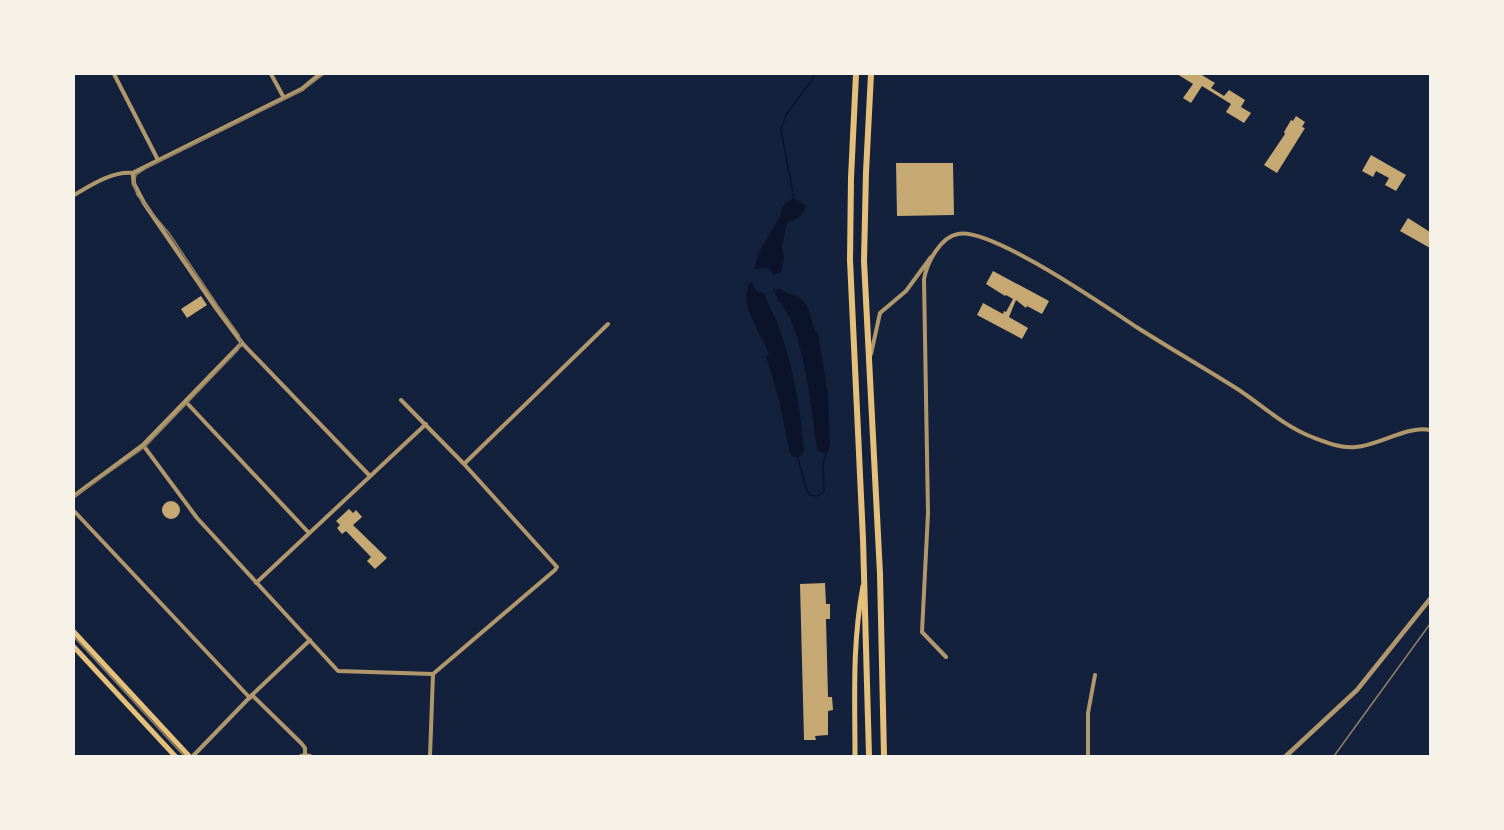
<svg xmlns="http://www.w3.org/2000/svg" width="1504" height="830" viewBox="0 0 1504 830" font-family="'Fira Sans',sans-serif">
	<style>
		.water { fill: #0b132b }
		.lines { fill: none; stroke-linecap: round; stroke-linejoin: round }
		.stream { stroke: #0b132b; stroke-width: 1.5 }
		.building { fill: #c6a872 }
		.minor { stroke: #b1986c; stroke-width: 4 }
		.tertiary { stroke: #b1986c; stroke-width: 4.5 }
		.secondary { stroke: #e5c07b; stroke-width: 5 }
		.primary { stroke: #e5c07b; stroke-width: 6 }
		.tram { stroke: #918062; stroke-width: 1.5 }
		.rail { stroke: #918062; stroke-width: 1.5 }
	</style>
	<rect width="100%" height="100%" fill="#14213d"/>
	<path class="water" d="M794 198 806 206C802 218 797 218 787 223L782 246 784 259 781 272 774 275 768 268 754 269 760 250 780 217 782 208 786 202Z
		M750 281 757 291 764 293C768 306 775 315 779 327 793 367 801 410 804 452L799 457H794L790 453 779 400 766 356 769 355C761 331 738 307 750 281Z
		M777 289H781C788 295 790 293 798 297 810 303 811 320 815 331L818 333 828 394 830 445 827 452 822 453 817 449C811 408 807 365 793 325 788 313 780 303 776 292Z"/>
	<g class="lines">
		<path class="stream" d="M794 199 781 129 786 115 816 74
			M774 289 780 302
			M797 455 807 491 810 495 817 496 824 491 823 464 827 450"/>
	</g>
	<path class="building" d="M1177 74H1200L1215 83 1211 88 1224 96 1229 90 1245 100 1241 107 1251 113 1244 123 1226 112 1231 104 1202 86 1191 103 1183 98 1193 84Z
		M1296 116 1305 122 1302 127 1305 128 1277 173 1264 165 1285 134 1284 132 1291 120 1293 121Z
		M1371 155 1406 175 1396 191 1385 185 1389 178 1376 171 1373 177 1362 171Z
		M896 163H953L954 215 897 216Z
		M1408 218 1430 232V248L1400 231Z
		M993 271 1049 301 1042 314 1027 306 1026 308 1016 300 1009 317 1028 328 1022 339 977 315 983 303 1003 314 1004 311 1006 312 1013 299 1006 295 1005 296 986 284Z
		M201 296 207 305 187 318 181 309Z
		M162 510a9 9 0 1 1 18 0a9 9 0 1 1-18 0Z
		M349 509 353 513 356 510 362 517 353 525 387 558 375 569 367 561 371 557 346 531 342 534 337 528 340 525 336 521Z
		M825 583 826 604H830V619H826L828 697H832L833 710 828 711V735L815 736 816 740H804L800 584Z"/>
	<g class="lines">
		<path class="minor" d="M114 74 158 160
			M271 74 284 98
			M74 195C91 185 112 171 133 173
			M242 343 370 476
			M871 354 880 313 906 291 931 257
			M401 400 464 464 557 567 555 570 433 674 430 756
			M186 402 309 533
			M143 445 197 518 338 671 433 674
			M464 464 608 324
			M74 511 250 698
			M256 583 426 424
			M946 657 922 632 928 513 924 279C927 263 940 237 958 234 991 227 1106 307 1138 328 1171 349 1206 369 1239 390 1263 406 1284 426 1312 437 1325 442 1342 449 1356 447 1379 445 1409 425 1430 430
			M252 695 301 743 305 748V755
			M193 756 252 695 310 640
			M301 756 305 755 310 756
			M1088 756V713L1095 675"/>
		<path class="tertiary" d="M74 496 143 445 242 343 216 308 144 203 134 184 133 173 302 89 320 74
			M1286 756 1357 690 1430 599"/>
		<path class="secondary" d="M74 632 189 756
			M74 647 175 756
			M855 756C855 697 852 645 863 586"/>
		<path class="primary" d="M856 74 851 178 850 260 863 539 869 756
			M871 74 866 172 864 261 880 574 884 756"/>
		<path class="tram" d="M74 497 145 447 238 350 241 342 239 335 218 306 169 233 137 195 134 184 136 175 148 167 303 90 324 74
			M74 637 184 756"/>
		<path class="rail" d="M1334 756 1430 624"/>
	</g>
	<rect width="1504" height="830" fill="none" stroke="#f6f1e7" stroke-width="150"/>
</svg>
